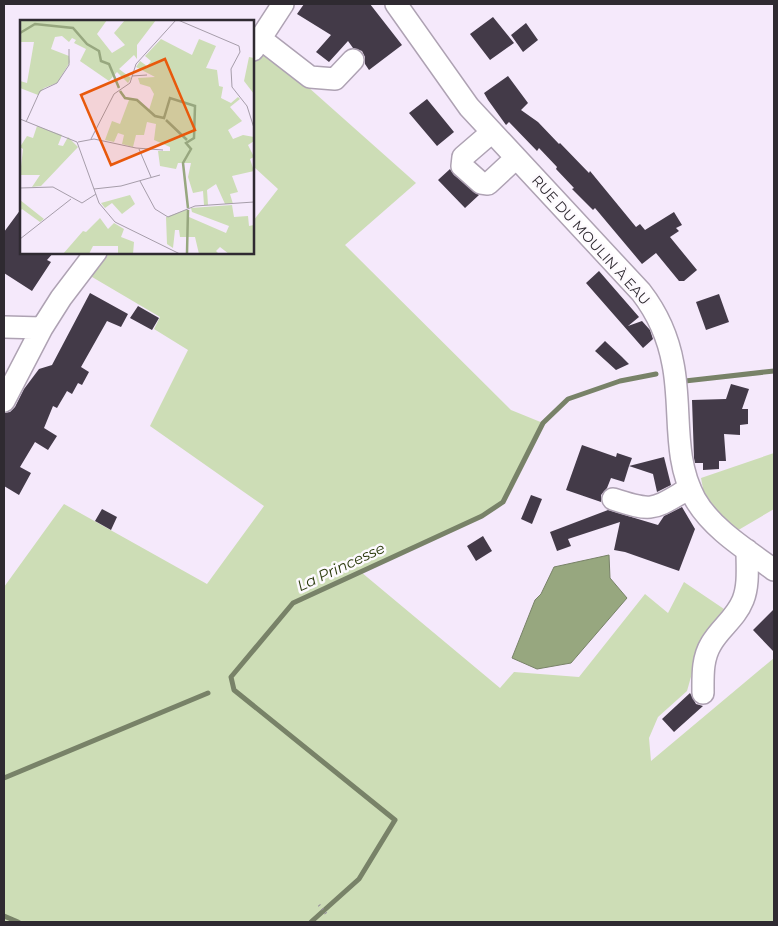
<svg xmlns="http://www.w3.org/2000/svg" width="778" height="926" viewBox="0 0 778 926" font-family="Montserrat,sans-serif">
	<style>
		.green { fill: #cdddb6 }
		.water { fill: #97a77f; stroke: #788268 }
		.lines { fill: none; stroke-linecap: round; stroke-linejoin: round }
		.stream { stroke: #788268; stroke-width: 5 }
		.building { fill: #433a48 }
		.minor-casing { stroke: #aea2b3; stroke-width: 24 }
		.path { stroke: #99919d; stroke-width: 3; stroke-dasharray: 1 4; stroke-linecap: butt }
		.minor { stroke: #fff; stroke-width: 21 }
		.labels { text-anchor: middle; stroke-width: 5; stroke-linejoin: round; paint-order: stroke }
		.street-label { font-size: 14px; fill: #2f2a31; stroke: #fdfafe }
		.water-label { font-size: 15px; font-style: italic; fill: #2b3b0c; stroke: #fdfafe }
		.inset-river { fill: none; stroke: #97a77f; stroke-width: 2.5 }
		.inset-road { fill: none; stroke: #a69daa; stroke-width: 1 }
		.view { fill: #e8590c; fill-opacity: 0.15; stroke: #e8590c; stroke-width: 2.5 }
		.inset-edge { fill: none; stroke: #2f2a31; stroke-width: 2.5 }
	</style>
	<rect width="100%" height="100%" fill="#f5e9fb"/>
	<path class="green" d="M263 47 416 183 345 245 511 410 543 423 503 502 482 516 361 572 500 688 514 672 579 677 645 594 668 613 684 582 724 609 701 641 687 691 658 717 649 738 651 761 774 658V922H4V587L64 504 207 584 264 506 150 426 188 350 154 329 160 317 87 274 104 253 252 252 253 221 278 189 253 166V62Z
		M774 453V509L735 532 724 523 704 494 701 478Z"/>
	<path class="water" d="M609 555 610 578 627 598 571 663 537 669 512 658 535 600 541 594 554 567Z"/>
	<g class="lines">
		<path class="stream" d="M685 381 774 371
			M4 778 208 693
			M4 916 18 922
			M311 922 359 879 395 820 234 690 231 677 293 603 482 516 503 502 543 423 568 399 620 381 656 374"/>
	</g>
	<path class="building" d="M304 4H370L402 45 369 70 365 64V57L362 51 353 48 348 41 329 62 316 52 331 35 297 14Z
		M493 17 514 43 490 60 470 34Z
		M526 23 538 40 523 52 511 35Z
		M508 76 528 103 521 110 538 122 559 144 560 143 589 173 590 171 636 227 640 224 645 230 674 212 682 225 676 228 679 231 670 237 697 270 684 281H679L656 253 642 264 595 208 593 210 572 189 574 188 556 169 557 167 539 148 537 151 509 122 506 125 488 100 484 93Z
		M427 99 454 132 437 146 409 113Z
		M450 169 454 175 479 195 465 208 438 180Z
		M21 209V252H54L47 260 51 262 32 291 4 273V232Z
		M599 271 639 317 628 326 642 321 650 330 653 339 643 348 586 283Z
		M90 293 128 314 121 327 107 321 81 367 89 372 82 385 78 383 72 394 67 391 57 408 53 406 44 428 57 436 48 450 35 442 20 467 31 473 19 495 4 486V413L10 412 15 407 24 389 39 369 52 365Z
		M719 294 729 322 706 330 696 302Z
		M138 306 159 318 152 330 130 318Z
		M605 341 622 357 629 364 616 370 595 351Z
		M731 384 749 389 742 409H748V424L740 425V435L724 434 726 461H719V469L703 470V463H695L694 458 692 400 726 399Z
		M582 445 616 457 617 453 632 458 629 466 664 457 671 485 657 492 653 474 629 466 624 482 611 478 607 488 601 495V502L566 490Z
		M531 495 542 499 532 524 521 519Z
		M682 507 695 529 679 571 625 552 614 550 620 522 568 539 571 546 557 551 550 532 608 510 658 525 664 516Z
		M102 509 117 517 111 530 95 521Z
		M483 536 492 551 476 561 467 546Z
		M774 609V652L753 630Z
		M690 693 696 704 703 706 674 732 662 719Z"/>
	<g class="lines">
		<g class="minor-casing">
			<path id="minor" d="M396 4 469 107 641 292C658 314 668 336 673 364 682 409 672 457 695 499 712 529 747 550 774 570
				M261 39 310 77 335 79 353 60
				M253 50 283 4
				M492 132 463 157 462 166 481 183 488 184 516 158
				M4 327 42 328
				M4 401 42 328 61 298 96 252
				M613 499C655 513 653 509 690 488
				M703 693C703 676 702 659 711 644 720 628 736 618 743 600 749 585 747 567 747 550"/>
		</g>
		<path class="path" d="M319 905 327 915
			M21 922 22 919"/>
		<use href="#minor" class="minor"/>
	</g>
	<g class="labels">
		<g class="street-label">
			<text transform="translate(591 240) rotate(48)" y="5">RUE DU MOULIN À EAU</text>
		</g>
		<g class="water-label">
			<text transform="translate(341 567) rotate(-25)" y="5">La Princesse</text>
		</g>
	</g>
	<g transform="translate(20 20)">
		<rect width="234" height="234" fill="#f5e9fb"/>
		<path d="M0 0H87L77 14 92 33 105 25 94 13 105 0H136L117 25V39L114 35 99 49 111 58 108 63 97 52 89 61 60 41 66 29 54 23 56 20 52 18 49 22 42 16 35 17 31 29 49 36 50 42 37 63 24 68 18 75 0 68V61L7 63 14 22H0ZM141 19 172 35 179 19 196 26 186 48 197 50 199 66 203 67 201 78 211 83 218 77 220 79 210 87 222 101 208 110 213 119 223 115 234 117V121L228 125 234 137 230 139 234 151 212 156 218 172 210 174 213 184H205L196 164 187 170 188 185H184L183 171 173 173 168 157 171 143H158L156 149 140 146 138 131H150V127L134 120 136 104 127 102 124 115H116L113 127 102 124 104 115 98 113 94 122 85 120 92 101 100 104 109 80H117L129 90 134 74 130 67 120 64 118 58 135 57 116 47 120 41 127 46 131 41 125 36ZM229 37 234 38V74L224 61ZM17 106 42 115 38 125 43 126 48 117 58 127 21 166 12 167 20 155H0L3 129 0 127 7 116 13 118ZM110 175 115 184 102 194 92 183 85 188 81 183ZM0 180 24 199 20 202 2 189 0 191ZM212 185 214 197 228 196 229 206 234 205V234H209L200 227 196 231 199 234H179L175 217H160L159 210H155L153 228 147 224 146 197 168 189 169 197 206 213 209 206 172 192 171 188ZM80 198 88 209 94 203 104 209 101 217 114 222 113 234H98V226H73L69 234H43L63 211 66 212Z" fill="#cdddb6"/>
		<path class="inset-river" d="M0 13 15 4 53 8 67 24 79 31 81 41 89 44 99 68M100 71 105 78 117 80 135 96 144 98 150 78 175 86 174 118 166 123 171 129 163 143 168 188M146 100 167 120M167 233 168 190"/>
		<path class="inset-road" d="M158 0 219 26 220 32 211 49 212 67 227 86 234 108M112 56 127 55M0 99 57 122M6 102 20 71 37 63 49 45V29M71 119 94 74 110 63 116 44 156 0M57 122 79 183 95 202 160 234M58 122 74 119 116 128 143 130M119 129 131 157M120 161 135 189 148 197 175 186 234 182M0 168 33 167 62 183 76 174M74 169 101 166 140 155M0 219 51 179"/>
		<path class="view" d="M145 39 175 110 91 145 61 75Z"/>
		<rect width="234" height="234" class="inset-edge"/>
	</g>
	<rect width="778" height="926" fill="none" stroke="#2f2a31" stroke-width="10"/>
</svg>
